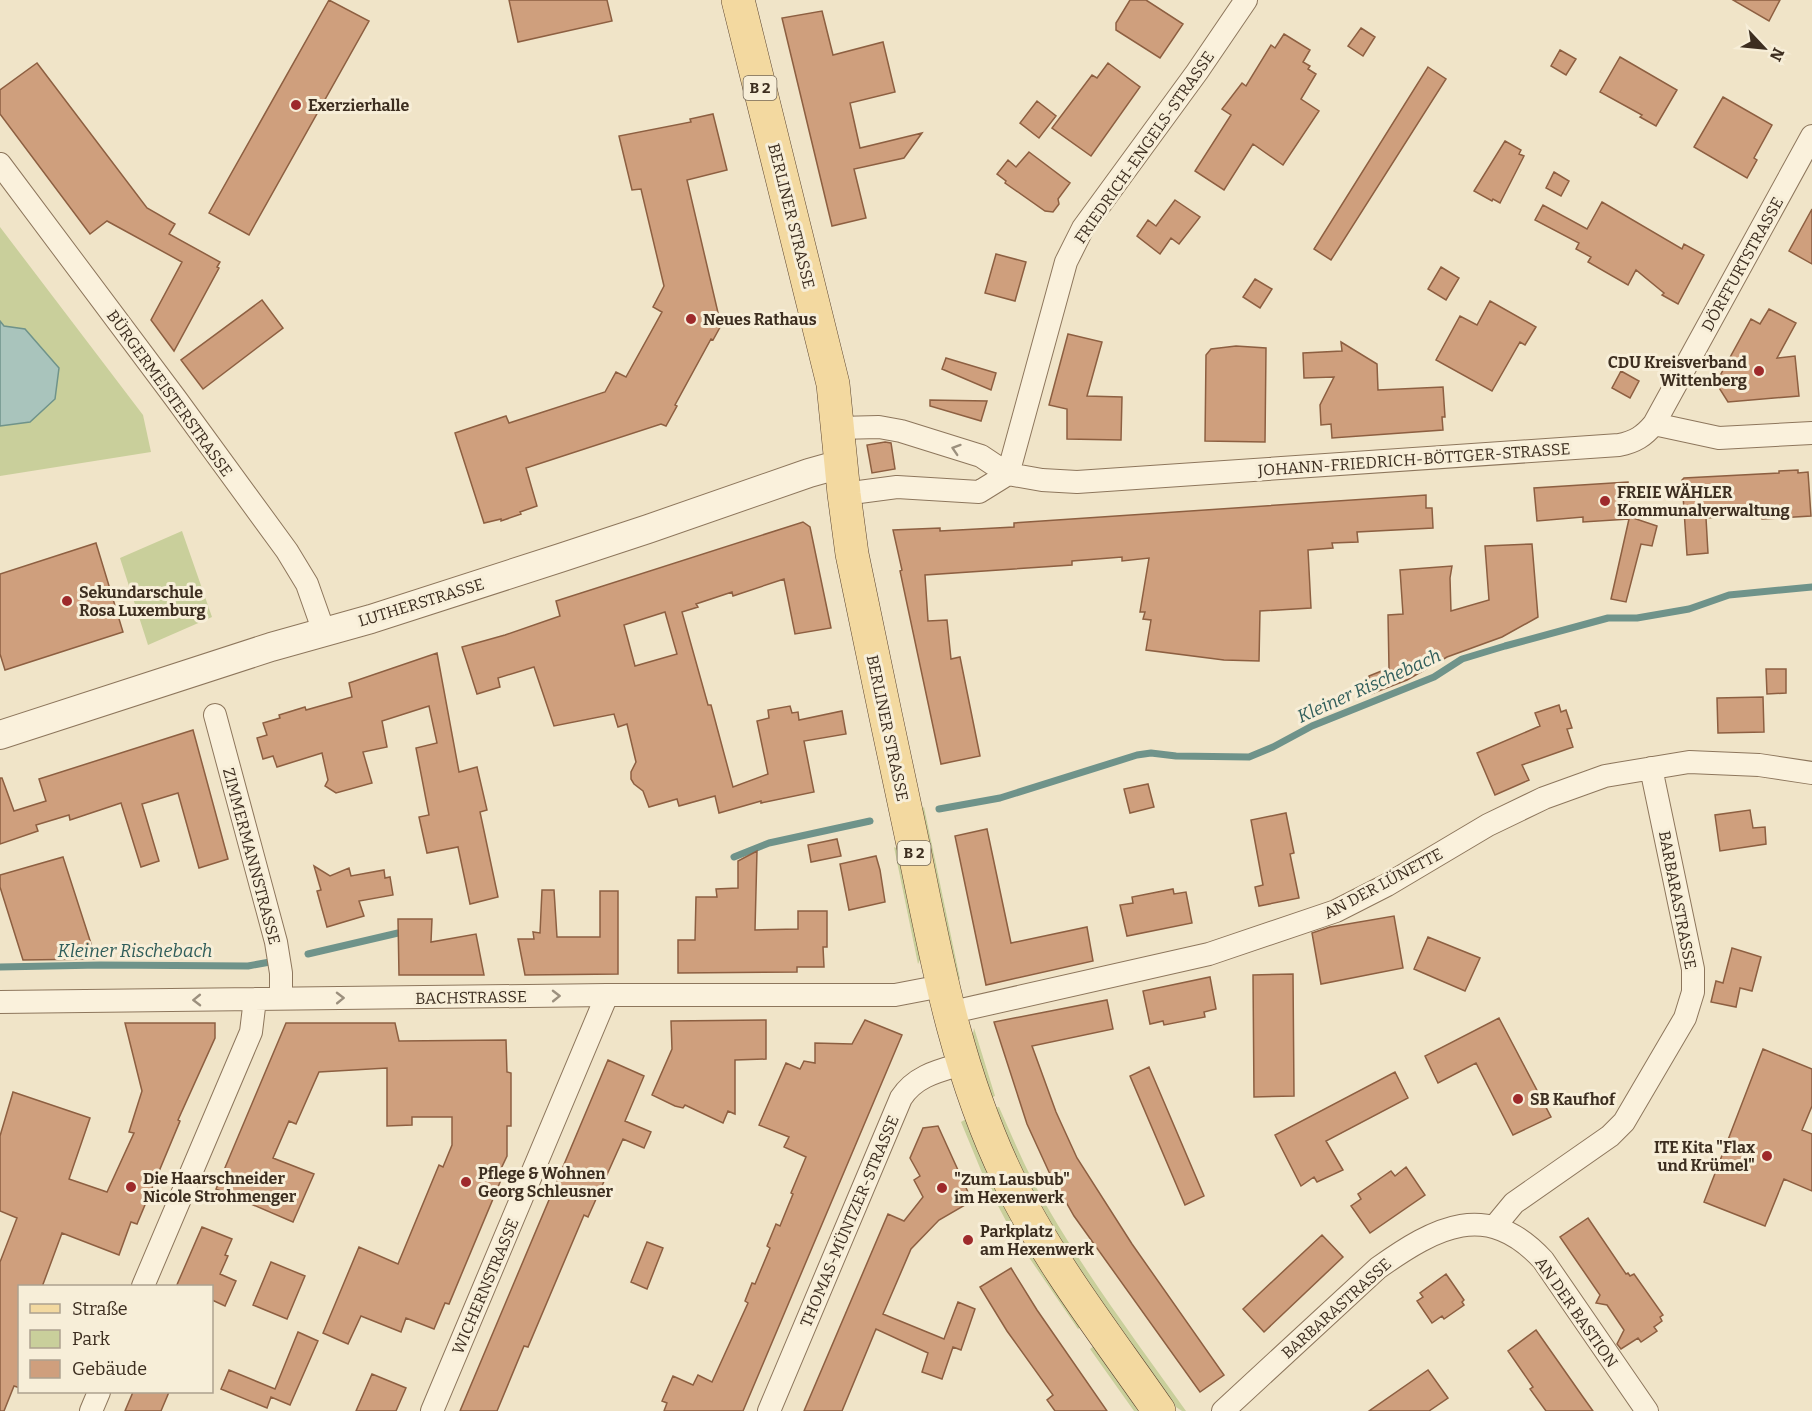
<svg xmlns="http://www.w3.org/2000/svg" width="1812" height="1411" viewBox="0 0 1812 1411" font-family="Bitter,serif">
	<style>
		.green { fill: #c9cf9b }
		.water { fill: #a9c4bc; stroke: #6f938a; stroke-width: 1.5 }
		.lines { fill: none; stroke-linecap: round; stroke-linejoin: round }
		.stream { stroke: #6f938a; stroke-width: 7 }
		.building { fill: #cf9f7d; stroke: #8d5f41; stroke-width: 1.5; fill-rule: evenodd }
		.minor-casing { stroke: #8d765c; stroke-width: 24 }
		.tertiary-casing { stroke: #8d765c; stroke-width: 30 }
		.primary-casing { stroke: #5b4430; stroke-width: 34 }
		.minor { stroke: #faf1dc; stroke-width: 22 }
		.tertiary { stroke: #faf1dc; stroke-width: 28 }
		.primary { stroke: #f3d9a0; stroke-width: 33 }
		.oneway { stroke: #9c907e }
		.poi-dot { fill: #9e2a2b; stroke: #f7eed8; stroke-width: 2 }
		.labels { text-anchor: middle; stroke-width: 6; stroke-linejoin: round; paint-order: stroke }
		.shield { fill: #f7eed8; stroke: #756857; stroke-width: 1.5 }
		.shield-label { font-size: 15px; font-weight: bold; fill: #3d2e20 }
		.poi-label { font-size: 16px; font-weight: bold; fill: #3d2e20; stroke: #f7eed8; text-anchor: start }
		.street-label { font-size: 16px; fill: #3d2e20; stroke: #f7eed8 }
		.water-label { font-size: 18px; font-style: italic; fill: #2f5d5a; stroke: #f7eed8 }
	</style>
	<rect width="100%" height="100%" fill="#f0e4c8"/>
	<path class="green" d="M0 227 143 415 151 452 0 476V426L30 422 4 326 0 321Z
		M182 531 212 617 148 645 120 558Z
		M924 807 960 979 959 980 956 975 922 809Z
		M894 847 898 849 921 958 918 964Z
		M974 1028 995 1096 990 1098 972 1040Z
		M999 1107C1014 1141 1029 1177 1049 1210 1090 1280 1139 1345 1186 1411H1182L1176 1407C1132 1345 1087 1285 1048 1220 1027 1185 1011 1146 994 1108Z
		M966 1119 1021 1235 1015 1238 987 1185 961 1122Z
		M1033 1253 1082 1326 1078 1329 1028 1256Z
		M1094 1346 1140 1411H1134L1090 1349Z"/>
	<path class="water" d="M0 321 4 326 25 329 59 368 55 399 30 422 0 426Z"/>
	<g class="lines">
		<path class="stream" d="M939 809 1000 798 1137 755 1151 753 1176 756 1249 757 1273 747 1312 726 1434 677 1462 659 1505 646 1608 618H1637L1689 609 1729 595 1812 587
			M734 857 769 843 870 821
			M308 954 398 933
			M0 967 100 965 248 966 270 962"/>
	</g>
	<path class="building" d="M329 0 369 21 249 235 209 213Z
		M509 0H607L612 21 518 42Z
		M1130 0H1146L1183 24 1160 58 1116 30V23Z
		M1733 0H1780L1769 21Z
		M822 11 833 55 883 42 895 92 850 103 860 148 922 133 904 158 854 169 866 218 832 226 782 18Z
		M1361 28 1375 37 1363 56 1348 46Z
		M1284 34 1310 50 1303 62 1310 66 1308 69 1316 74 1301 99 1319 111 1283 165 1253 144 1224 190 1195 171 1231 115 1222 109 1242 83 1246 86 1271 45 1275 48Z
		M1560 50 1576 59 1566 75 1551 66Z
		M1620 57 1677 90 1656 126 1640 117 1642 115 1600 92Z
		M37 63 147 208 175 224 169 234 220 262 217 267 219 268 174 351 151 320 182 262 107 221 90 234 0 114V90Z
		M1108 63 1140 87 1091 156 1052 128 1092 75 1097 78Z
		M1428 67 1446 79 1331 260 1314 249Z
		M1723 97 1772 125 1754 158 1757 160 1747 178 1694 147Z
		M1037 101 1056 116 1039 138 1020 123Z
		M713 114 727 170 687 180 719 317 724 320 713 340 711 339 675 405 677 406 666 426 661 424 526 468 537 506 520 512 521 514 501 521V519L484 523 455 433 506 416 509 423 605 392 616 372 626 377 662 312 653 307 664 286 641 189 632 190 619 136 691 122 690 119Z
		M1505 141 1521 150 1519 154 1524 156 1500 203 1493 199 1492 201 1474 191Z
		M1029 152 1070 183 1058 199 1059 204 1053 212 1045 211 1005 183 1006 181 997 174 1008 160 1016 167Z
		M1554 172 1569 181 1561 196 1546 188Z
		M1175 200 1200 217 1179 244 1171 238 1160 254 1137 236 1148 220 1156 226Z
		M1602 202 1682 249 1684 244 1704 255 1678 304 1662 295 1664 293 1636 270 1628 285 1588 262 1591 257 1576 249 1579 243 1535 220 1543 205 1587 229Z
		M1812 209V264L1789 251Z
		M996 254 1026 262 1015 301 985 293Z
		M1441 267 1459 278 1446 300 1428 289Z
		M1255 279 1272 289 1260 308 1243 297Z
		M262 300 283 328 203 389 181 360Z
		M1490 301 1536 327 1525 345 1520 342 1492 391 1436 360 1460 316 1477 325Z
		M1769 309 1796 323 1777 358 1795 356 1799 396 1728 402 1716 383 1751 319 1760 324Z
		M1068 334 1102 342 1087 396 1122 397 1121 440 1067 439V409L1049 405Z
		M1341 342 1377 364 1378 390 1443 387 1445 417H1442L1443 430 1332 438 1331 424 1321 425 1320 405 1334 377 1304 378 1303 353 1342 351Z
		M1236 346 1266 348 1265 442 1205 441 1206 355 1211 349Z
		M946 358 996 373 991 390 942 369Z
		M1621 371 1639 381 1630 398 1612 388Z
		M930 400 987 401 981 421 930 406Z
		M885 442 891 443 895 469 872 473 867 445Z
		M1798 470V473L1808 472 1811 516 1762 519 1761 514 1706 518 1708 553 1687 555 1682 480 1684 478 1779 473V471Z
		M1628 482 1630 517 1657 526 1652 546 1641 544 1626 602 1611 599 1629 519 1583 522V517L1537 521 1534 488Z
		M1426 495V508H1432L1433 528 1357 532 1358 542 1332 543 1333 548 1308 550 1311 608 1260 611 1259 661 1224 660 1146 650 1151 620 1143 619 1145 612H1140L1149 558 1122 561V557L1072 561V565L925 575 928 621 947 620 951 659 960 657 980 756 941 764 900 571 902 570 893 530 940 528V531L1014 527V523Z
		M803 522 810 527 831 628 795 634 784 579 733 596 732 592 696 604 698 607 682 612 708 705H711L733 787 768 774 757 721 769 718 768 710 790 706 792 713 798 712 799 720 842 711 846 734 804 741 814 792 761 803V801L719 813 715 796 679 806 677 799 649 807 643 791 634 784 631 779V772L636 762 627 724 618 727 614 714 554 726 534 667 498 678 500 687 477 694 462 647 505 635 560 616 556 601ZM665 612 677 654 635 666 624 625Z
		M96 543 123 632 5 670 0 654V574Z
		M1532 544 1538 617 1502 637 1447 657 1407 680 1371 694 1369 676 1389 668 1388 615 1403 614 1400 570 1452 566 1450 578 1451 611 1489 600 1485 546Z
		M437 653 459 772 477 767 487 810 480 812 498 897 470 904 458 847 427 853 419 817 429 815 416 748 437 743 429 706 382 721 387 747 363 752 372 783 336 793 325 786 328 780 322 753 277 767 273 756 263 759 257 738 267 735 263 723 280 718 279 715 305 707 306 710 352 697 349 683Z
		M1766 669H1786V693L1767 694Z
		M1763 697 1764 732 1718 733 1717 698Z
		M1559 705 1561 712 1566 710 1572 728 1567 729 1573 747 1522 765 1529 780 1495 795 1477 753 1540 726 1535 713Z
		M193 730 228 859 199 868 178 793 142 804 159 861 141 867 121 803 70 820 69 815 36 825 38 831 0 844V778H2L14 811 46 801 39 779Z
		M1148 784 1154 807 1130 813 1124 789Z
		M1750 810 1753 828 1765 827 1766 844 1720 851 1715 815Z
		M1286 813 1294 853 1290 854 1299 898 1259 906 1255 887 1263 885 1251 820Z
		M987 829 1011 943 1087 927 1093 961 986 985 955 836Z
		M837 839 841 856 811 862 808 845Z
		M757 851 755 930 798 929V911H827V947H823L824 967H797V972L678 973V940H695L696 897H717L716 889 738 888V861Z
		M876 856 880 870 885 902 849 910 840 864Z
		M63 857 96 959 23 960 0 887V875Z
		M314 866 330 876 349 868 351 876 384 870 385 878 390 877 393 895 359 901 364 916 327 927 317 891 321 890Z
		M1173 889 1174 894 1186 892 1192 923 1127 936 1120 905 1133 903 1132 897Z
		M542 890H554L557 937H600V891H618V974L525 975 518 939H534L533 932 540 933Z
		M1394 916 1403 968 1321 984 1312 933 1330 927Z
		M398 919H432L431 942 476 934 484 975H399Z
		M1428 937 1480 958 1465 991 1414 969Z
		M1732 948 1761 957 1752 991 1740 988 1736 1007 1711 1002 1716 981 1723 983Z
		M1293 974 1294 1096 1254 1097 1253 975Z
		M1210 977 1216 1009 1204 1012 1205 1017 1164 1025 1163 1021 1150 1024 1143 991Z
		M1107 1000 1113 1029 1032 1046 1056 1112 1077 1158 1132 1244 1224 1375 1200 1392 1074 1216 1049 1172 1027 1124 994 1022Z
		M1499 1018 1551 1117 1513 1135 1476 1063 1438 1083 1425 1056Z
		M766 1020V1059L735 1060V1114L728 1111 723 1123 685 1105 683 1108 675 1106 652 1095 672 1049 671 1021Z
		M865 1020 902 1035 743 1411H664L667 1403 662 1401 673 1376 693 1385 698 1375 712 1382 748 1303 745 1301 752 1283 755 1284 770 1248 767 1246 776 1224 780 1226 793 1194 791 1193 806 1157 784 1147 789 1137 759 1125 786 1063 800 1069 804 1061 815 1063V1043L852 1044Z
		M125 1023H215V1038L178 1120 180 1121 137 1224 131 1222 119 1255 62 1233 42 1287H20V1388L14 1386 4 1411H0V1262L17 1218 0 1211V1136L13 1092 90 1118 69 1179 107 1192 134 1133 129 1132 142 1091Z
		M286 1023H395L399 1041 506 1040 507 1072 511 1073V1126H507V1156L499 1173 503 1175 449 1304 445 1303 434 1329 406 1318 401 1332 361 1316 348 1344 323 1333 359 1247 398 1264 439 1165 443 1167 452 1145V1117H412V1125L387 1126V1068L319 1072 296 1124 289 1121 273 1158 314 1174 293 1222 216 1189Z
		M1763 1049 1812 1069V1106L1802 1130 1812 1134V1191L1784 1179 1765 1226 1704 1202Z
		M608 1060 644 1076 625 1121 651 1132 644 1148 623 1139 588 1217 584 1215 528 1347 524 1346 497 1411H460Z
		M1149 1067 1204 1196 1185 1205 1130 1076Z
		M1395 1072 1408 1098 1326 1141 1343 1170 1317 1182 1314 1177 1301 1186 1275 1135Z
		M938 1126 972 1201 939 1220 911 1249 883 1314 944 1339 958 1302 975 1309 961 1350 953 1347 942 1379 922 1372 928 1353 876 1329 842 1411H804L888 1214 904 1221 923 1197 914 1180 920 1176 910 1158 923 1128Z
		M1406 1167 1425 1195 1370 1233 1351 1206 1361 1199 1358 1194 1391 1171 1395 1176Z
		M1588 1218 1626 1274 1628 1273 1630 1276 1634 1274 1663 1315 1660 1317 1662 1321 1654 1327 1657 1331 1641 1342 1638 1338 1621 1349 1617 1344 1624 1330 1607 1305 1596 1303 1600 1295 1560 1237Z
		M202 1227 232 1239 225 1255 228 1256 220 1274 236 1281 225 1306 212 1300V1287H176Z
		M1322 1235 1343 1257 1264 1332 1243 1309Z
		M647 1242 663 1248 647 1289 631 1282Z
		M271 1262 305 1276 287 1319 253 1305Z
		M1011 1268 1037 1310 1107 1411H1055L1047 1400 1053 1395 1007 1331 980 1287Z
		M1446 1274 1464 1300 1462 1302 1464 1305 1444 1319 1442 1316 1432 1323 1417 1301 1423 1297 1420 1293Z
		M1536 1330 1583 1397 1593 1411H1546L1530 1389 1533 1387 1508 1351Z
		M298 1332 318 1341 290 1405 271 1397 267 1408 221 1389 229 1370 275 1389Z
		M1428 1370 1448 1398 1429 1411H1369Z
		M372 1374 406 1388 396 1411H356Z
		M133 1392H169L161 1411H125Z"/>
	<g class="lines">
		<g class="minor-casing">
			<path id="minor" d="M0 164 176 399 287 551 307 584 324 632
				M1654 424 1719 438 1812 433
				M838 428 879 427 901 431 981 456 1008 474 1042 480 1077 482 1619 445C1635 442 1644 436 1654 424L1812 136
				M1008 474 1066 262 1083 228 1197 72 1246 0
				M844 494 897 487 979 492 1008 474
				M215 715 276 942 281 973V998
				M0 1002 607 995H895L942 986
				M948 1013 1209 954 1336 911 1387 885 1488 825 1544 798 1605 776 1689 762 1759 765 1812 773
				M1495 1226 1514 1203 1610 1136 1624 1122 1685 1018 1693 992V969L1651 768
				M143 1286 251 1032 255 999
				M91 1411 99 1392
				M432 1411 607 995
				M769 1411 901 1098C915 1076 938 1071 962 1064
				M1223 1411 1378 1268C1436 1227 1487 1199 1543 1260L1647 1411"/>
		</g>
		<g class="tertiary-casing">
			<path id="tertiary" d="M0 735 271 647 371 619 560 558 648 529 809 473 841 464"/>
		</g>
		<g class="primary-casing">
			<path id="primary" d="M738 0 833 384 844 494 852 554C872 652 893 751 914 849 937 963 957 1072 1008 1178 1048 1261 1107 1336 1159 1411"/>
		</g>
		<use href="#minor" class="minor"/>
		<use href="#tertiary" class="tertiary"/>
		<use href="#primary" class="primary"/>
	</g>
	<defs><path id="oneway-chevron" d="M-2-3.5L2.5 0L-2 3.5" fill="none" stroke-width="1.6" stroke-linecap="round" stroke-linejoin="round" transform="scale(1.5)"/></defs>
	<g class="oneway">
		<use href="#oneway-chevron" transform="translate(956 449) rotate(-162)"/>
		<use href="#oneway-chevron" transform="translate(556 996) rotate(-1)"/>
		<use href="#oneway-chevron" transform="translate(340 998) rotate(-1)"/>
		<use href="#oneway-chevron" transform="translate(197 1000) rotate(179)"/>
	</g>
	<g class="poi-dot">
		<circle cx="296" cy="105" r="6"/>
		<circle cx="691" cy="319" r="6"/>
		<circle cx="1759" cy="371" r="6"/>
		<circle cx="1605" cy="501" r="6"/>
		<circle cx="67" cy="601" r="6"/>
		<circle cx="1518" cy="1099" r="6"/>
		<circle cx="1767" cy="1156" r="6"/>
		<circle cx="466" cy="1182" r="6"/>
		<circle cx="131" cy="1187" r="6"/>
		<circle cx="942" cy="1188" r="6"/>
		<circle cx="968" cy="1240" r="6"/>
	</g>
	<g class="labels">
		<g class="shield">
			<rect x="743.5" y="76" width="33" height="24" rx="4.5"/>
			<rect x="897.5" y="841" width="33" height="24" rx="4.5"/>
		</g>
		<g class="shield-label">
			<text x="760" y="93">B 2</text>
			<text x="914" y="858">B 2</text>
		</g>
		<g class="poi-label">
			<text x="308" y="111">Exerzierhalle</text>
			<text x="703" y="325">Neues Rathaus</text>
			<text x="1747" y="368" text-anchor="end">CDU Kreisverband<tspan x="1747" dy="18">Wittenberg</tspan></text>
			<text x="1617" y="498">FREIE WÄHLER<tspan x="1617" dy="18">Kommunalverwaltung</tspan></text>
			<text x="79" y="598">Sekundarschule<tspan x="79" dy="18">Rosa Luxemburg</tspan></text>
			<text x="1530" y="1105">SB Kaufhof</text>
			<text x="1755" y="1153" text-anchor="end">ITE Kita "Flax<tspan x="1755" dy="18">und Krümel"</tspan></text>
			<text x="478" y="1179">Pflege &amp; Wohnen<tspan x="478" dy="18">Georg Schleusner</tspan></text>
			<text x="143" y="1184">Die Haarschneider<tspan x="143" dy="18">Nicole Strohmenger</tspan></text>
			<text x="954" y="1185">"Zum Lausbub"<tspan x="954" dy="18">im Hexenwerk</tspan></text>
			<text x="980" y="1237">Parkplatz<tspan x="980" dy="18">am Hexenwerk</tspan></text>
		</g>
		<g class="street-label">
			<text transform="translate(1144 147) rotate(-55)" y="6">FRIEDRICH-ENGELS-STRASSE</text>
			<text transform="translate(792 216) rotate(76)" y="6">BERLINER STRASSE</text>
			<text transform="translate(1742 264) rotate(-61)" y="6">DÖRFFURTSTRASSE</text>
			<text transform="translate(170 393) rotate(54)" y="6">BÜRGERMEISTERSTRASSE</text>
			<text transform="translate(1414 459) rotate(-4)" y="6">JOHANN-FRIEDRICH-BÖTTGER-STRASSE</text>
			<text transform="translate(421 602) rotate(-17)" y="6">LUTHERSTRASSE</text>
			<text transform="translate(888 728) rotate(78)" y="6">BERLINER STRASSE</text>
			<text transform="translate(252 856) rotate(75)" y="6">ZIMMERMANNSTRASSE</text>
			<text transform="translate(1383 883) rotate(-28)" y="6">AN DER LÜNETTE</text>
			<text transform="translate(1678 900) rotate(79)" y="6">BARBARASTRASSE</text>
			<text transform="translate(471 997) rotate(-1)" y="6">BACHSTRASSE</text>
			<text transform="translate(849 1221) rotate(-67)" y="6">THOMAS-MÜNTZER-STRASSE</text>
			<text transform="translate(485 1286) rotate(-67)" y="6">WICHERNSTRASSE</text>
			<text transform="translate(1336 1308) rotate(-42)" y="6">BARBARASTRASSE</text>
			<text transform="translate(1577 1312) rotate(55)" y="6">AN DER BASTION</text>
		</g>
		<g class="water-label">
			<text transform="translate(1369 686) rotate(-24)" y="6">Kleiner Rischebach</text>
			<text x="135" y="957">Kleiner Rischebach</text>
		</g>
	</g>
	<rect x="18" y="1285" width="195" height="108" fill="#f7eed8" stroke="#ada18e" stroke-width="1.5"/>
	<rect x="30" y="1304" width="30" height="9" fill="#f3d9a0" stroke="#ada18e" stroke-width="1.5"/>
	<text x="72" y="1315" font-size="18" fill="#3d2e20">Straße</text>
	<rect x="30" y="1330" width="30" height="18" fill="#c9cf9b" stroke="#ada18e" stroke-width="1.5"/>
	<text x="72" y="1345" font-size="18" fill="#3d2e20">Park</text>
	<rect x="30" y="1360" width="30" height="18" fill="#cf9f7d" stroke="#ada18e" stroke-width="1.5"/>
	<text x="72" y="1375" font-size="18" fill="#3d2e20">Gebäude</text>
	<g transform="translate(1764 48) rotate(116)" stroke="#f7eed8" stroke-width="4.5" paint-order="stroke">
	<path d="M0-4.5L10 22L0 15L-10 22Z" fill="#3d2e20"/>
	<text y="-9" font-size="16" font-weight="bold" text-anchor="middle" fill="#3d2e20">N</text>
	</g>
</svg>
